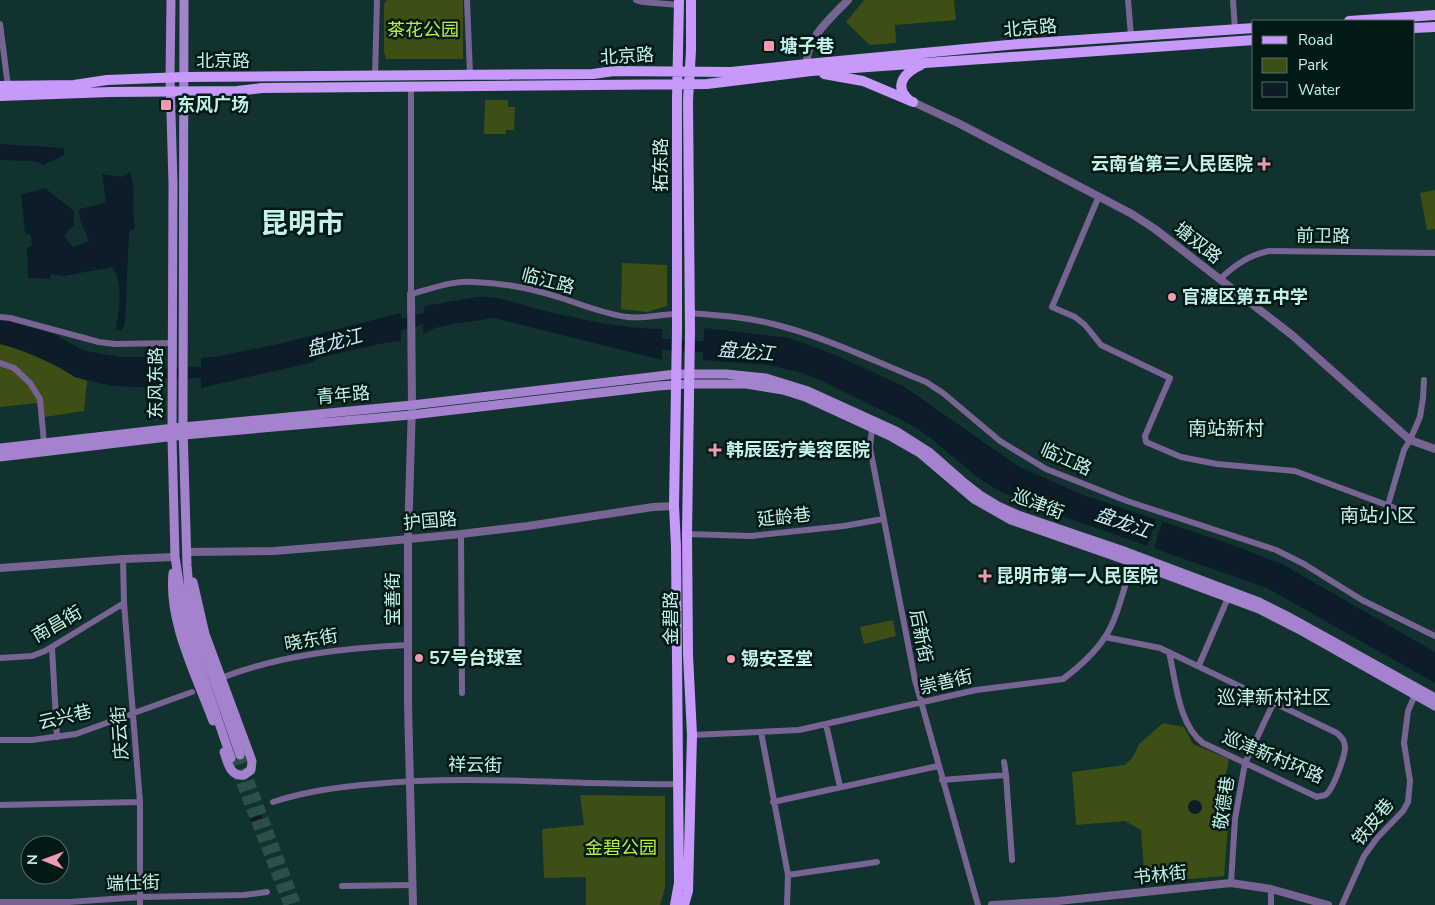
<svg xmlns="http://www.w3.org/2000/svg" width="1435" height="905" viewBox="0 0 1435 905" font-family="'Nunito Sans','Noto Sans SC',sans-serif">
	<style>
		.green { fill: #3e4f15 }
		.water { fill: #0c1c29 }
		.pier { fill: #11322e }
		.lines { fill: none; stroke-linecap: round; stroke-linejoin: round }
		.river { stroke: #0c1c29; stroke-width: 11 }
		.secondary-tunnel { stroke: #2c4f4a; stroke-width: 9; stroke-dasharray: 9 4.5; stroke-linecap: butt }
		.minor { stroke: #786493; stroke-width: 6 }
		.tertiary { stroke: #786493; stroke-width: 8 }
		.secondary { stroke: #a482cd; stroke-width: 9 }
		.primary { stroke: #c699fa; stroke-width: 10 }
		.poi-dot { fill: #f29aaf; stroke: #031916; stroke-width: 2 }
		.labels { text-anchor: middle; stroke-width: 5; stroke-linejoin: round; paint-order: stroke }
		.street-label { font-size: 18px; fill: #c3f2eb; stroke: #031916 }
		.park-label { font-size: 18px; fill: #bded40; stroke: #031916 }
		.poi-label { font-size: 18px; font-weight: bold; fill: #c3f2eb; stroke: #031916; text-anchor: start }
		.water-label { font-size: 19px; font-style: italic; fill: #cee7fd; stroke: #031916 }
		.neighbourhood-label { font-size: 19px; fill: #c3f2eb; stroke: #031916 }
		.town-label { font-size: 28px; font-weight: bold; fill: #c3f2eb; stroke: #031916 }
	</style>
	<rect width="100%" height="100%" fill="#11322e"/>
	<path class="green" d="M387 0H463V59H386L384 52V4Z
		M864 0H954L956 20 895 25 896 43 870 45 846 22Z
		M485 100H508V107H515L514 130H506V134H484Z
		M1435 190V229L1427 230 1420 193Z
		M622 263 667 265V306L647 312 621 309Z
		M0 344C13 347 25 350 38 356 55 363 70 374 87 381L84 411 45 417 36 403 0 407Z
		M893 620 896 636 864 644 860 627Z
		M1163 723 1184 727 1193 744 1229 759 1219 807 1229 810 1224 876 1145 883 1141 830 1125 821 1076 825 1072 772 1125 765 1133 757 1139 744Z
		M580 795 665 796V888L660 905H586V877L544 878 542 829 584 825Z"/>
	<path class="water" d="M0 144 64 148V155L43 165 36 161 0 160Z
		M130 172C137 192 131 210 135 228L129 232 125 323 121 331 116 329C119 309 124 283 112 267L63 276 51 274 50 279 28 278 27 249 28 247 32 246 31 235 25 233 21 195 45 188 74 211V225L64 236 73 247 89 241 80 220 79 209 106 203 102 174 122 177Z
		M477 297C498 295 521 305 541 310 581 319 621 329 662 329V360L494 318 452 324 435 328 423 334 424 306Z
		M401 313V341L384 343 318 358 314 362 201 388V358L220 356 283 343Z
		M0 319 10 320 54 334 85 351 120 357H161L160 388 112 386 74 377 72 375C49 361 26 351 0 344Z
		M704 328 789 338 833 354 903 386 1018 466 1083 495 1230 544 1282 564 1435 652V683L1267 588 1025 503 996 489 977 477 928 436 906 422 820 380 802 373 769 365 703 360Z
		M1188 807a7 7 0 1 1 14 0a7 7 0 1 1-14 0Z
		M250 818a6 6 0 1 1 12 0a6 6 0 1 1-12 0Z"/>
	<path class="pier" d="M1156 520 1162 522 1154 549 1147 547Z"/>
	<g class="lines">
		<path class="river" d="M388 328 438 315
			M647 343 719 348
			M146 374 215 372"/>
		<path class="secondary-tunnel" d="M240 755 297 905
			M231 758 288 905"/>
		<path class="minor" d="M467 0 470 74
			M636 0 643 2 679 5
			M1128 0 1131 36
			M1233 0 1235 29
			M0 24 8 86
			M375 77 377 0
			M411 87V294C431 289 453 280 474 282 503 283 534 289 561 298 583 305 604 314 628 317 645 319 660 314 677 314
			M1099 196 1052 307 1075 317 1085 325 1101 345 1170 378 1145 436 1146 442 1181 457 1217 464 1295 471 1395 508
			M1220 279C1235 265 1249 255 1269 251L1435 253
			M690 313C717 315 746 317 773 324 826 337 876 362 926 382L943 393 1000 441 1046 469 1127 501 1276 550 1304 564 1362 600 1435 636
			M0 317 10 318 99 342 115 344 173 343
			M0 363 14 368 30 383 40 399 44 443
			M872 428 870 448 915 680 978 905
			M1388 505 1404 450 1410 440 1420 417 1423 398 1424 380
			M461 534 462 693
			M687 534 751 536 844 526 883 519
			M123 559 124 603 140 802V905
			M1105 637 1160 648 1337 733C1341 737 1345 740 1345 747 1345 756 1333 791 1325 795 1323 796 1318 796 1317 797L1203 743C1178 724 1176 681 1169 652
			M52 648 57 737
			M0 658 32 656 45 651 124 603
			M1199 665 1228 598
			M221 678C281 655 344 648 408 645
			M826 724 840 787
			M761 732 788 875 787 905
			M692 735 799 730 976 690 1063 679C1079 667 1094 654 1105 637 1118 618 1125 583 1133 560
			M0 740H32L76 734 192 692
			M1006 775 1012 860
			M942 780 1006 775 1004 762
			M273 802C306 791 339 787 374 784 475 774 577 786 679 784
			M773 802 938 766
			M0 805 140 802
			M788 875 877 862
			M1231 883 1235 819 1245 763 1273 704
			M342 886 413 885
			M0 902H69L141 897 244 895 267 892
			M1271 905V889
			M1342 905 1364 856 1377 838 1403 811 1408 802 1410 781 1404 743 1408 711 1415 695"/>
		<path class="tertiary" d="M807 64C805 39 832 17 848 0
			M913 102 958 123 1132 214 1155 229 1292 335 1410 440 1435 449
			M411 294 412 405 408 538V705L413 905
			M187 552 274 551 335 546 461 534 528 526 653 507 674 506
			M0 568 123 559 175 557
			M992 905 1058 901 1231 883 1271 889 1328 905"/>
		<path class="secondary" d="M171 0 170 78 173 184 172 437 175 557 186 626 231 758
			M184 0 183 427 187 565 190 602 194 622 240 755
			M0 448 183 427 412 405 676 374H726L766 378 808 391 896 431 929 452 962 481 980 495 998 506 1018 515 1121 550 1259 602 1287 616 1435 698
			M0 457 184 435 411 415 658 386 689 384H746L783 390 805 397 892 437 920 453 974 499 1011 520 1143 566 1259 609 1302 631 1435 706
			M173 573C168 622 196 675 213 721
			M193 582 205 634 252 761 251 770 244 775C230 777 228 763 224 752"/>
		<path class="primary" d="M1349 21 1435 15
			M1414 28 1435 27
			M824 74 863 81 913 102
			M0 86 74 85 107 80 183 77 593 74 614 71 731 72 807 64 1019 44 1254 28
			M0 96 110 92 237 91 262 88 707 84 811 71 1254 40
			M910 101C892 86 905 72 921 65
			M675 905 679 883 676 546 674 506 677 330V100L679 0
			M684 905 688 891 692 735 688 655 687 534 690 330 688 100 691 51V0"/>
	</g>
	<g class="poi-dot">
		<rect x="763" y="40" width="12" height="12" rx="2.5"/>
		<rect x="160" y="99" width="12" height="12" rx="2.5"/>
		<path d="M1261.5 156.5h5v5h5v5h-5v5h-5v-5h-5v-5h5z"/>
		<circle cx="1172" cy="297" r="5"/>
		<path d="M712.5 442.5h5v5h5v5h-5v5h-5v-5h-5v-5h5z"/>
		<path d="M982.5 568.5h5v5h5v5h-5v5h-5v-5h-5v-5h5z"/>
		<circle cx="419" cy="658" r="5"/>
		<circle cx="731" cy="659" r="5"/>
	</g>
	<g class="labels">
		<g class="street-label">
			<text transform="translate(1030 28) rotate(-5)" y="6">北京路</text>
			<text transform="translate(627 56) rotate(-3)" y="6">北京路</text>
			<text x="223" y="67">北京路</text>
			<text transform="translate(661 165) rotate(-90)" y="6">拓东路</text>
			<text transform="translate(1323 236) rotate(1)" y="6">前卫路</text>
			<text transform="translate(1198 243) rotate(38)" y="6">塘双路</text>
			<text transform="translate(548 281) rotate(15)" y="6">临江路</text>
			<text transform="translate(156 383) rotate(-90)" y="6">东风东路</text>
			<text transform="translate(343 395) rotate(-5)" y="6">青年路</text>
			<text transform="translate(1066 459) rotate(24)" y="6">临江路</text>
			<text transform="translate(1038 504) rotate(21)" y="6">巡津街</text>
			<text transform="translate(784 517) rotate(-6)" y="6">延龄巷</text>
			<text transform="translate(430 521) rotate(-5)" y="6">护国路</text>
			<text transform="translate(393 599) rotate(-90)" y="6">宝善街</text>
			<text transform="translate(671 618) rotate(-90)" y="6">金碧路</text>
			<text transform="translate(57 624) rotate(-30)" y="6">南昌街</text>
			<text transform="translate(921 636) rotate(79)" y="6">后新街</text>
			<text transform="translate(311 640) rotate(-10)" y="6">晓东街</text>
			<text transform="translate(946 682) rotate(-13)" y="6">崇善街</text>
			<text transform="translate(65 717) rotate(-13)" y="6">云兴巷</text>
			<text transform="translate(120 733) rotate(-94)" y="6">庆云街</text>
			<text transform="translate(1273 757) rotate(23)" y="6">巡津新村环路</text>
			<text transform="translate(475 765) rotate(1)" y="6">祥云街</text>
			<text transform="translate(1224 803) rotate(-82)" y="6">敬德巷</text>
			<text transform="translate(1373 822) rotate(-51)" y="6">铁皮巷</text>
			<text transform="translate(1160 875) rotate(-6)" y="6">书林街</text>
			<text transform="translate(133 883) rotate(-2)" y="6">端仕街</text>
		</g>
		<g class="park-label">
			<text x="423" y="36">茶花公园</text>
			<text x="621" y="854">金碧公园</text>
		</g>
		<g class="poi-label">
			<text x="780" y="52">塘子巷</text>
			<text x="177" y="111">东风广场</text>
			<text x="1253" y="170" text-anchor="end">云南省第三人民医院</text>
			<text x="1182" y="303">官渡区第五中学</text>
			<text x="726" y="456">韩辰医疗美容医院</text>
			<text x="996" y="582">昆明市第一人民医院</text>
			<text x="429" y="664">57号台球室</text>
			<text x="741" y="665">锡安圣堂</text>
		</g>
		<g class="water-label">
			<text transform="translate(334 342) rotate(-15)" y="7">盘龙江</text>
			<text transform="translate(746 351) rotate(5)" y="7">盘龙江</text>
			<text transform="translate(1123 522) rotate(19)" y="7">盘龙江</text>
		</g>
		<g class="neighbourhood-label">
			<text x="1226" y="435">南站新村</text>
			<text x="1378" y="522">南站小区</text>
			<text x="1274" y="704">巡津新村社区</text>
		</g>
		<g class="town-label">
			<text x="302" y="233">昆明市</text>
		</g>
	</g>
	<rect x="1252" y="20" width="162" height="90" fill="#031916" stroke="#50706b"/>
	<rect x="1262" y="36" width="25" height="8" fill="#c699fa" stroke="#50706b"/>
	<text x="1298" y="45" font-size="15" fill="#c3f2eb">Road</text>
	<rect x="1262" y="58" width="25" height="15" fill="#3e4f15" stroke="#50706b"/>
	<text x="1298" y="70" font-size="15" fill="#c3f2eb">Park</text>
	<rect x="1262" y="82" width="25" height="15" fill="#0c1c29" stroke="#50706b"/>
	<text x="1298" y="95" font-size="15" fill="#c3f2eb">Water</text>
	<g transform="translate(45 860) rotate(271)"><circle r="24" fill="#031916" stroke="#50706b"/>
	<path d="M0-4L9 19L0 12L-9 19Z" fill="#f29aaf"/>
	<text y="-8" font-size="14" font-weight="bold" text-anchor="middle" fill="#c3f2eb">N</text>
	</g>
</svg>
